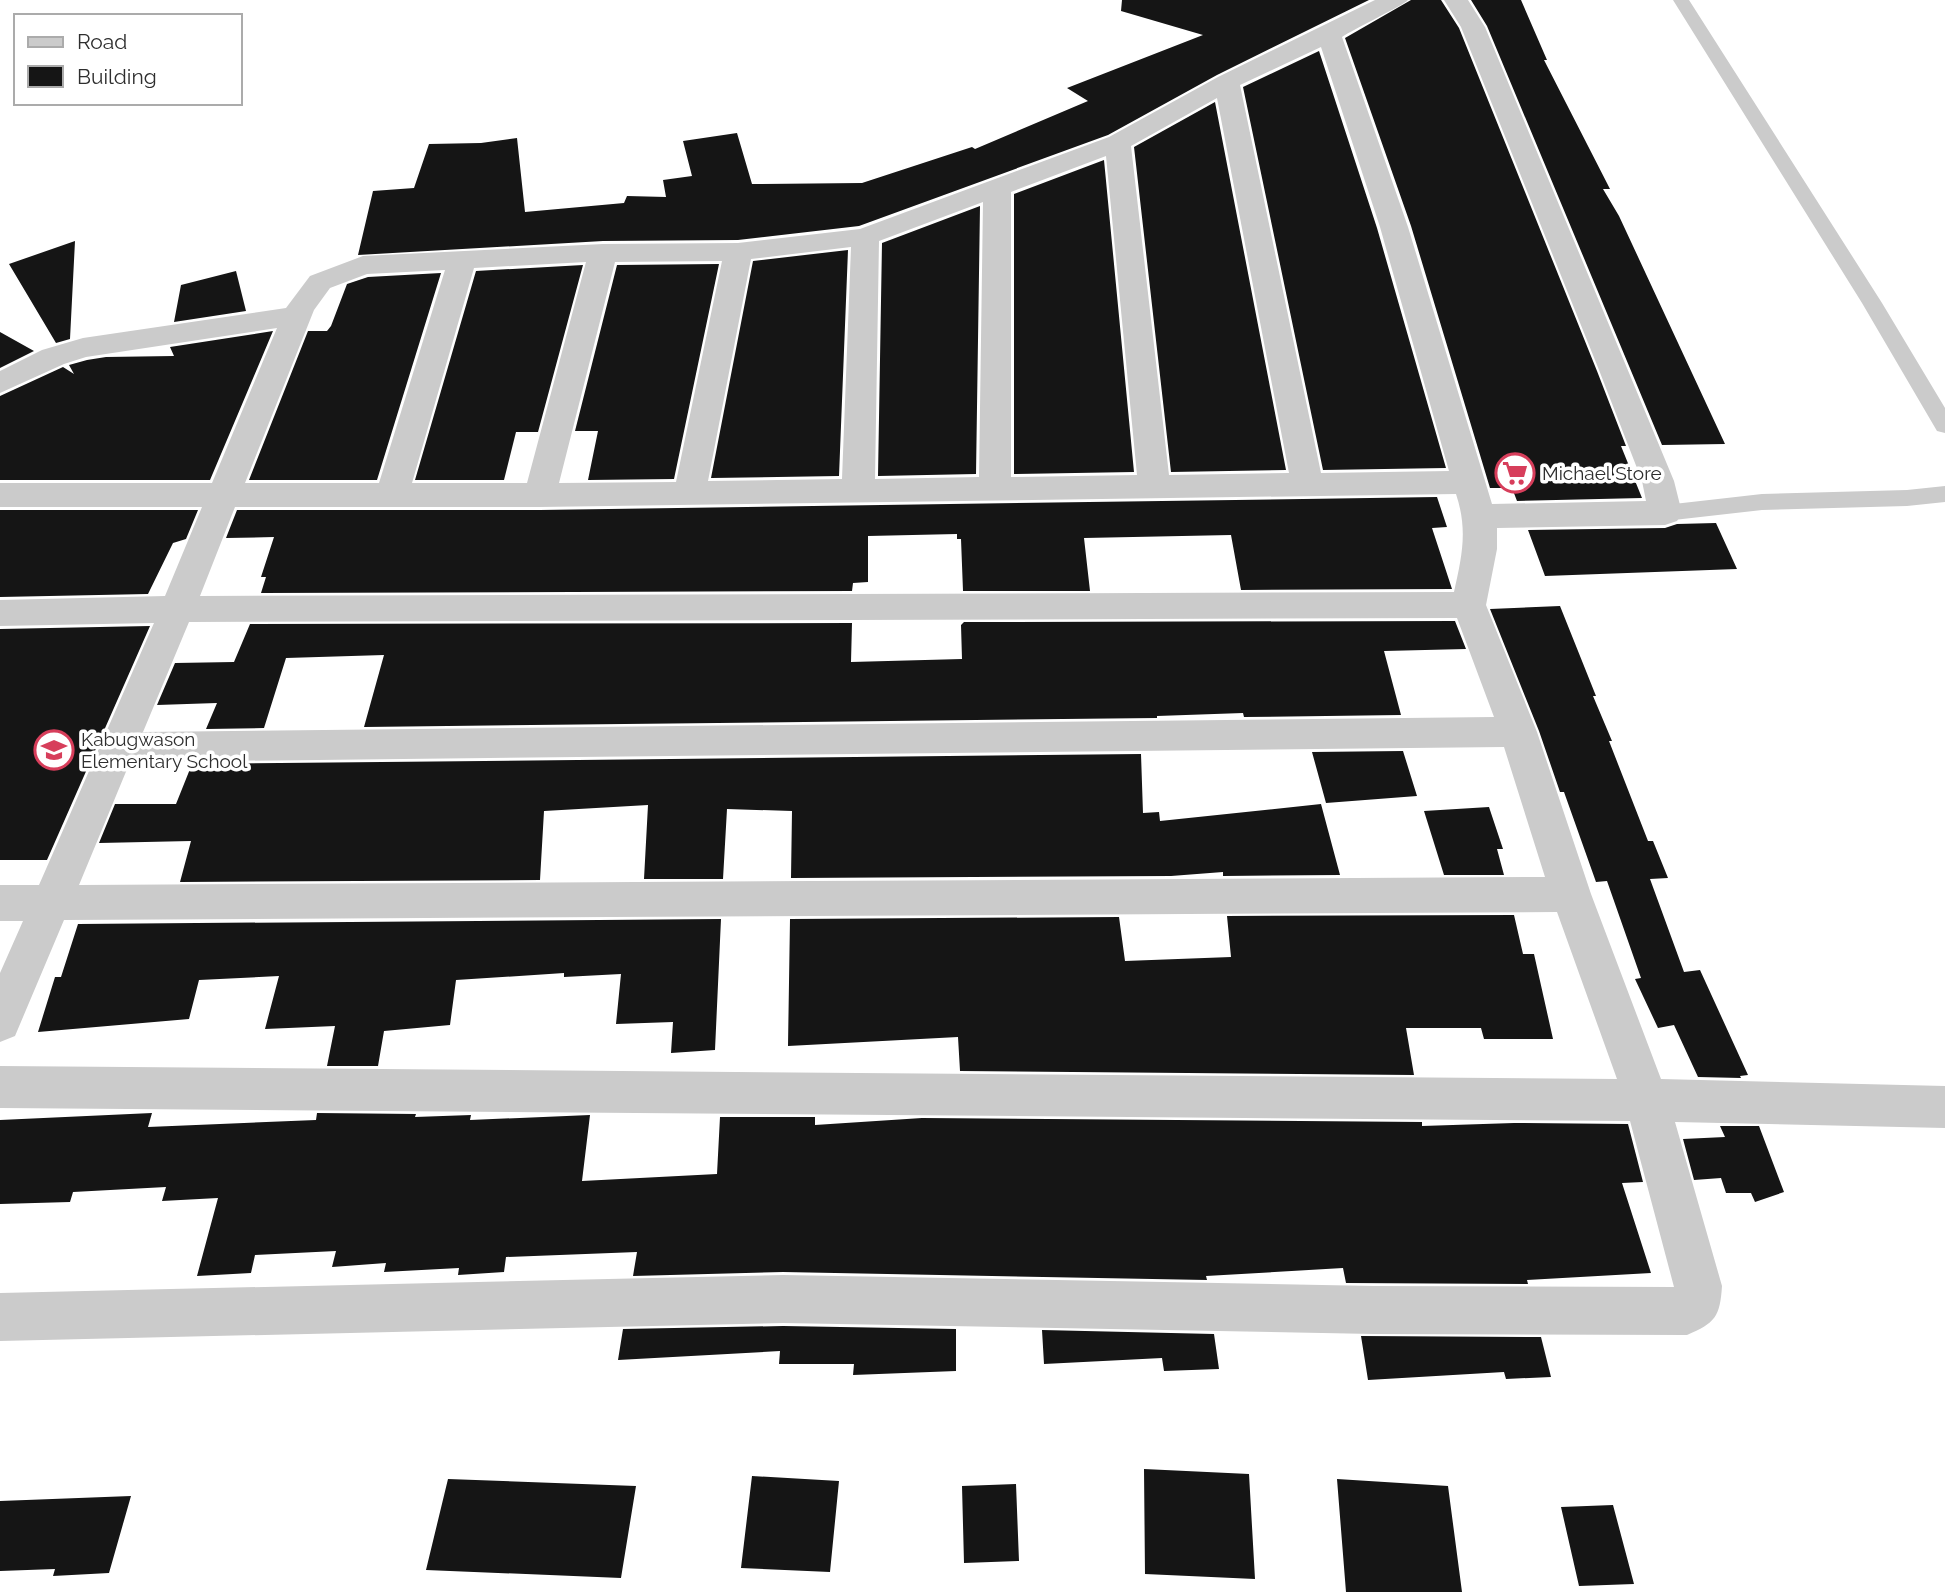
<svg xmlns="http://www.w3.org/2000/svg" width="1945" height="1592" viewBox="0 0 1945 1592" font-family="Raleway,sans-serif">
	<style>
		.building { fill: #151515 }
		.lines { fill: none; stroke-linecap: round; stroke-linejoin: round }
		.lane { fill: #cbcbcb; fill-rule: evenodd }
		.street { fill: #cbcbcb; fill-rule: evenodd }
		.labels { text-anchor: middle; stroke-width: 7; stroke-linejoin: round; paint-order: stroke }
		.poi-label { font-size: 19px; fill: #2e2e2e; stroke: #fff; text-anchor: start }
	</style>
	<rect width="100%" height="100%" fill="#fff"/>
	<path class="building" d="M1122 0H1369L1217 75 1108 135 859 226 738 240 603 241 358 255 373 191 414 188 429 144 481 143 517 138 525 212 624 203 627 196 666 197 663 180 692 176 683 141 737 133 752 184 862 183 972 147 975 149 1088 101 1067 88 1203 35 1121 11Z
		M1411 0H1441L1459 28 1597 371 1626 446H1621L1642 498 1517 501 1512 488H1490L1411 226 1345 38Z
		M1471 0H1521L1547 60H1544L1610 189H1603L1619 216 1725 444 1662 445 1487 26Z
		M1319 51 1377 228 1446 468 1323 470 1243 87Z
		M1215 102 1286 470 1171 472 1134 147Z
		M1104 160 1134 472 1014 474V194Z
		M980 206 976 474 878 476 882 243Z
		M75 241 70 339 56 343 9 264Z
		M848 250 839 476 711 478 753 261Z
		M719 264 674 479 588 480 598 431H575L617 265Z
		M583 265 538 432H516L504 480H415L476 271Z
		M236 271 246 311 174 322 181 285Z
		M441 273 377 480H249L308 331H327L331 326 347 284 368 277Z
		M273 331 210 480H0V396L63 367 74 374 69 365 87 360 106 357 174 356 170 347Z
		M0 332 34 351 0 368Z
		M1437 497 1447 527 1432 528 1452 589 1241 590 1231 535 1084 538 1090 591H963L961 539H957V534L868 536V582L853 583 852 591 261 593 266 577H261L274 537 226 538 237 510H540Z
		M0 510H198L186 539 173 543 148 594 0 597Z
		M1716 523 1737 569 1545 576 1528 530 1665 528 1677 524Z
		M1560 606 1596 696H1593L1612 741H1609L1648 841H1653L1668 878 1650 879 1684 972 1700 970 1748 1075 1740 1076 1741 1078 1698 1077 1674 1025 1658 1028 1635 979 1641 978 1607 881 1596 882 1564 792H1560L1539 731 1490 609Z
		M1455 621 1466 649 1384 651 1401 715 1244 717 1243 713 1157 716V718L364 727 384 655 286 658 264 728 206 729 217 703 157 705 175 663 234 662 250 624 852 623 851 662 962 659 961 625 964 622Z
		M150 626 47 860H0V629Z
		M1403 751 1417 796 1326 803 1312 752Z
		M1141 754 1143 813 1159 812 1160 821 1321 804 1340 875 1223 876V872L1171 876 791 878 792 811 727 809 723 879H644L648 805 544 811 540 880 180 882 191 841 99 843 115 804H176L192 764Z
		M1489 807 1503 849H1497L1504 875H1444L1424 811Z
		M1514 915 1523 954H1534L1553 1039H1484L1481 1028H1406L1414 1075 960 1071 958 1037 788 1046 790 919 1119 917 1125 961 1231 957 1227 916Z
		M721 919 715 1050 671 1053 673 1022 616 1024 621 974 564 977V973L456 980 450 1025 384 1031 378 1066H327L335 1026 265 1029 279 976 199 980 189 1019 38 1032 55 977H61L78 924Z
		M152 1113 148 1127 316 1120 317 1113 416 1114 415 1117 471 1115 470 1120 590 1115 582 1181 717 1174 720 1117H815V1125L922 1118 1422 1122V1126L1514 1123 1628 1124 1643 1182 1622 1183 1651 1273 1527 1280 1528 1284 1346 1283 1343 1268 1206 1276 1207 1280 783 1272 633 1276 637 1252 506 1257 504 1272 458 1275 459 1268 384 1272 386 1263 332 1267 336 1251 255 1255 251 1273 197 1276 218 1198 162 1201 166 1187 73 1192 70 1202 0 1204V1120Z
		M1720 1126H1759L1784 1192 1755 1202 1751 1193H1726L1721 1178 1694 1180 1683 1139 1725 1137Z
		M783 1326 956 1329V1371L853 1375 854 1364H779L780 1351 618 1360 623 1329Z
		M1042 1330 1214 1334 1219 1369 1164 1371 1162 1358 1044 1364Z
		M1361 1336 1541 1337 1551 1377 1506 1379 1504 1372 1368 1380Z
		M1144 1469 1249 1474 1255 1579 1145 1574Z
		M752 1476 839 1481 830 1572 741 1568Z
		M448 1479 636 1486 621 1578 426 1570Z
		M1337 1479 1448 1486 1462 1592H1346Z
		M1016 1484 1019 1561 964 1563 962 1486Z
		M131 1496 109 1573 53 1576 55 1569 0 1571V1501Z
		M1613 1505 1634 1584 1579 1586 1561 1507Z"/>
	<g class="lines">
		<path class="lane" d="M1673 0H1689L1882 303 1945 408V433L1937 431 1862 303Z
			M1945 486V502L1907 506 1762 510 1665 521 1657 519 1654 513 1657 507 1665 505 1762 494 1907 490Z"/>
		<path class="street" d="M1375 0H1408C1404 5 1352 30 1342 37L1408 227 1492 504 1646 501 1642 481 1599 370 1461 27 1444 0H1468L1485 27 1674 481 1682 513 1677 521 1665 525 1497 528V549L1486 605 1537 732 1591 894 1661 1079 1945 1086V1128L1675 1122 1722 1286C1720 1317 1715 1323 1687 1335L1374 1334 783 1323 0 1341V1293L783 1275 1374 1286 1674 1287 1630 1121 0 1108V1066L1617 1079 1557 912 64 920 15 1036 0 1042V973L23 921H0V885H39L154 623 0 626V600L165 596 202 507H0V483H212L277 328 86 357 64 364 0 393V371L42 350 83 338 286 308 310 276 363 256 603 244 738 243 860 229 1109 137 1218 77ZM1321 47 1380 227 1449 471 1321 473 1240 85ZM1217 98 1289 473 1169 475 1131 146ZM1106 156 1137 475 1011 477V192ZM983 202 979 477 875 479 879 241ZM851 247 842 479 708 481 751 259ZM722 261 676 482 559 483 615 262ZM586 262 527 483H412L474 268ZM445 270 379 483H245L314 310 330 288 367 274ZM1456 494C1468 530 1462 556 1454 592L200 596 235 507H540ZM1457 618 1494 717 143 732 189 622ZM1504 747 1545 877 79 885 130 762Z"/>
	</g>
	<defs>
		<g id="supermarket-ring" transform="scale(2.0125)"><circle r="9.5" fill="#fff" stroke="#d73e5b" stroke-width="1.5"/><path d="M-6-5.5h2.5l.6 2H6L4.5 2H-2.5L-4.4-4H-6ZM-1.5 3.2a1.3 1.3 0 1 0 .1 0ZM3 3.2a1.3 1.3 0 1 0 .1 0Z" fill="#d73e5b"/></g>
		<g id="school-ring" transform="scale(2.0125)"><circle r="9.5" fill="#fff" stroke="#d73e5b" stroke-width="1.5"/><path d="M0-5L7-2L0 1L-7-2ZM-4 1L0 2.5L4 1V4Q0 6-4 4Z" fill="#d73e5b"/></g>
	</defs>
	<g fill-rule="evenodd">
		<use href="#supermarket-ring" x="1515" y="473"/>
		<use href="#school-ring" x="54" y="750"/>
	</g>
	<g class="labels">
		<g class="poi-label">
			<text x="1542" y="480">Michael Store</text>
			<text x="81" y="746">Kabugwason<tspan x="81" dy="22">Elementary School</tspan></text>
		</g>
	</g>
	<rect x="14" y="14" width="228" height="91" fill="#ffffff" stroke="#ababab" stroke-width="2"/>
	<rect x="28" y="37" width="35" height="10" fill="#cbcbcb" stroke="#ababab" stroke-width="2"/>
	<text x="77" y="49" font-size="21" fill="#2e2e2e">Road</text>
	<rect x="28" y="66" width="35" height="21" fill="#151515" stroke="#ababab" stroke-width="2"/>
	<text x="77" y="84" font-size="21" fill="#2e2e2e">Building</text>
</svg>
